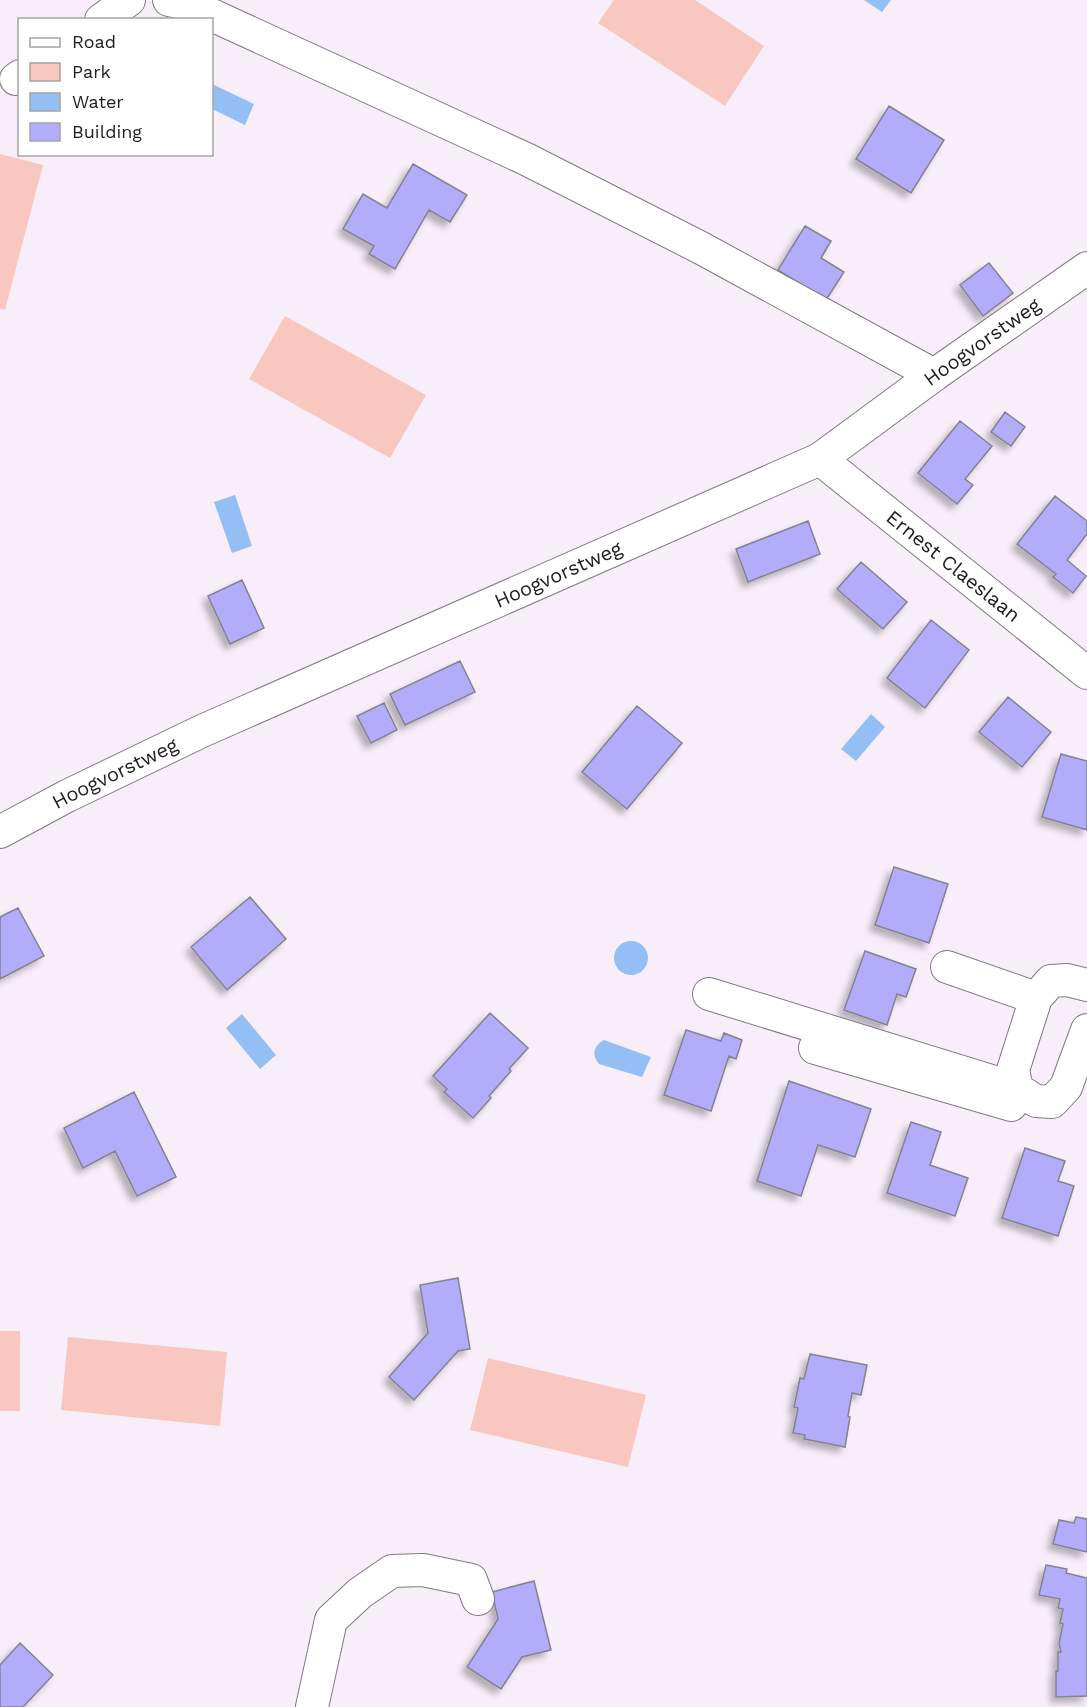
<svg xmlns="http://www.w3.org/2000/svg" width="1087" height="1707" viewBox="0 0 1087 1707" font-family="'Work Sans',sans-serif">
	<style>
		.green { fill: #f8c7bf }
		.water { fill: #94bff5 }
		.building { fill: #b2acfb; stroke: #83828f; stroke-width: 1.5; filter: url(#shadow) }
		.lines { fill: none; stroke-linecap: round; stroke-linejoin: round }
		.minor-casing { stroke: #827983; stroke-width: 34 }
		.minor { stroke: #fff; stroke-width: 32 }
		.labels { text-anchor: middle; stroke-width: 6; stroke-linejoin: round; paint-order: stroke }
		.street-label { font-size: 20px; fill: #1e1b1f; stroke: #fff }
	</style>
	<defs>
		<filter id="shadow"><feDropShadow dx="-5.5" dy="5.5" stdDeviation="3" flood-color="#0004"/></filter>
	</defs>
	<rect width="100%" height="100%" fill="#f8eefa"/>
	<path class="green" d="M614 0H695L764 46 725 106 598 23Z
		M0 154 43 165 5 310 0 309Z
		M285 316 426 395 390 458 249 379Z
		M0 1331H20V1411H0Z
		M68 1337 227 1352 220 1426 61 1410Z
		M488 1358 646 1395 628 1467 470 1430Z"/>
	<path class="water" d="M864 0H891L882 12Z
		M212 84 254 104 245 125 212 109Z
		M235 495 252 546 232 553 214 502Z
		M871 714 885 727 856 761 841 749Z
		M614 958a17 17 0 1 1 34 0a17 17 0 1 1-34 0Z
		M242 1014 276 1055 260 1069 226 1028Z
		M604 1040 651 1057 642 1077 599 1064C591 1055 594 1045 604 1040Z"/>
	<path class="building" d="M889 106 944 140 911 193 856 159Z
		M413 164 467 195 450 222 429 210 395 269 369 254 374 246 343 229 363 194 387 208Z
		M805 226 831 241 821 258 844 272 826 300 778 270Z
		M989 263 1013 293 983 316 960 285Z
		M1005 412 1025 427 1011 446 991 432Z
		M960 421 992 446 965 479 973 485 957 504 918 473Z
		M1055 496 1087 521V534L1067 560 1086 576 1073 593 1053 577 1056 574 1017 544Z
		M808 521 820 554 748 582 736 549Z
		M861 562 907 602 883 629 837 589Z
		M242 580 264 628 230 644 208 596Z
		M931 620 969 650 925 708 887 678Z
		M460 661 475 692 405 725 390 694Z
		M1008 697 1051 732 1022 767 979 732Z
		M384 703 397 730 371 743 357 716Z
		M637 706 682 743 627 809 582 772Z
		M1061 754 1087 761V830L1042 817Z
		M894 867 948 884 929 943 875 925Z
		M250 897 286 939 227 990 191 947Z
		M18 908 44 956 0 979V917Z
		M865 951 916 969 906 997 897 994 887 1025 844 1010Z
		M490 1013 528 1048 509 1069 511 1071 489 1096 491 1098 473 1118 444 1092 447 1089 433 1076Z
		M686 1030 721 1041 724 1033 742 1040 736 1059 729 1056 711 1111 664 1095Z
		M789 1081 871 1109 855 1157 818 1145 801 1196 757 1181Z
		M134 1092 176 1177 137 1196 115 1151 83 1168 64 1128Z
		M911 1122 941 1132 930 1165 968 1178 955 1216 887 1193Z
		M1025 1148 1065 1161 1058 1181 1074 1186 1058 1236 1002 1218Z
		M458 1278 470 1349 458 1351 414 1400 389 1377 428 1333 420 1285Z
		M810 1354 867 1365 861 1395 852 1393 848 1416 850 1417 845 1447 804 1439 805 1435 793 1433 798 1408 794 1407 800 1378 804 1379Z
		M1076 1517 1087 1519V1518V1552L1053 1544 1059 1520 1074 1523Z
		M1046 1565 1067 1569 1066 1573 1087 1578V1696L1056 1697V1671H1058V1652H1061L1059 1643 1063 1624 1060 1623 1063 1609 1058 1608 1060 1599 1039 1595Z
		M534 1581 551 1650 522 1657 501 1689 467 1667 498 1619 492 1592Z
		M20 1643 53 1675 23 1707H0V1665Z"/>
	<g class="lines">
		<g class="minor-casing">
			<g id="minor">
				<path d="M169 0 190 5 526 159 703 249 934 375"/>
				<path d="M101 20 129 0"/>
				<path d="M16 79 20 76"/>
				<path id="s1" d="M820 459 1087 673"/>
				<path id="s2" d="M0 832 67 796 202 731 820 459 934 375 1087 268"/>
				<path d="M947 967 1036 998"/>
				<path d="M1087 985 1067 980 1051 981 1036 998 1013 1070 1017 1089 1036 1101 1052 1102 1066 1087 1087 1030"/>
				<path d="M709 994 1017 1089 1011 1105 815 1048"/>
				<path d="M312 1707 331 1620 360 1593 392 1571 423 1570 471 1580 478 1599"/>
			</g>
		</g>
		<use href="#minor" class="minor"/>
	</g>
	<g class="labels">
		<g class="street-label">
			<text dy="7" stroke="none"><textPath href="#s2" startOffset="1101">Hoogvorstweg</textPath></text>
			<text dy="7" stroke="none"><textPath href="#s1" startOffset="171">Ernest Claeslaan</textPath></text>
			<text dy="7" stroke="none"><textPath href="#s2" startOffset="615">Hoogvorstweg</textPath></text>
			<text dy="7" stroke="none"><textPath href="#s2" startOffset="129">Hoogvorstweg</textPath></text>
		</g>
	</g>
	<rect x="18" y="18" width="195" height="138" fill="#ffffff" stroke="#a5a4a5" stroke-width="1.5"/>
	<rect x="30" y="38" width="30" height="9" fill="#ffffff" stroke="#a5a4a5" stroke-width="1.5"/>
	<text x="72" y="48" font-size="18" fill="#1e1b1f">Road</text>
	<rect x="30" y="63" width="30" height="18" fill="#f8c7bf" stroke="#a5a4a5" stroke-width="1.5"/>
	<text x="72" y="78" font-size="18" fill="#1e1b1f">Park</text>
	<rect x="30" y="93" width="30" height="18" fill="#94bff5" stroke="#a5a4a5" stroke-width="1.5"/>
	<text x="72" y="108" font-size="18" fill="#1e1b1f">Water</text>
	<rect x="30" y="123" width="30" height="18" fill="#b2acfb" stroke="#a5a4a5" stroke-width="1.5"/>
	<text x="72" y="138" font-size="18" fill="#1e1b1f">Building</text>
</svg>
